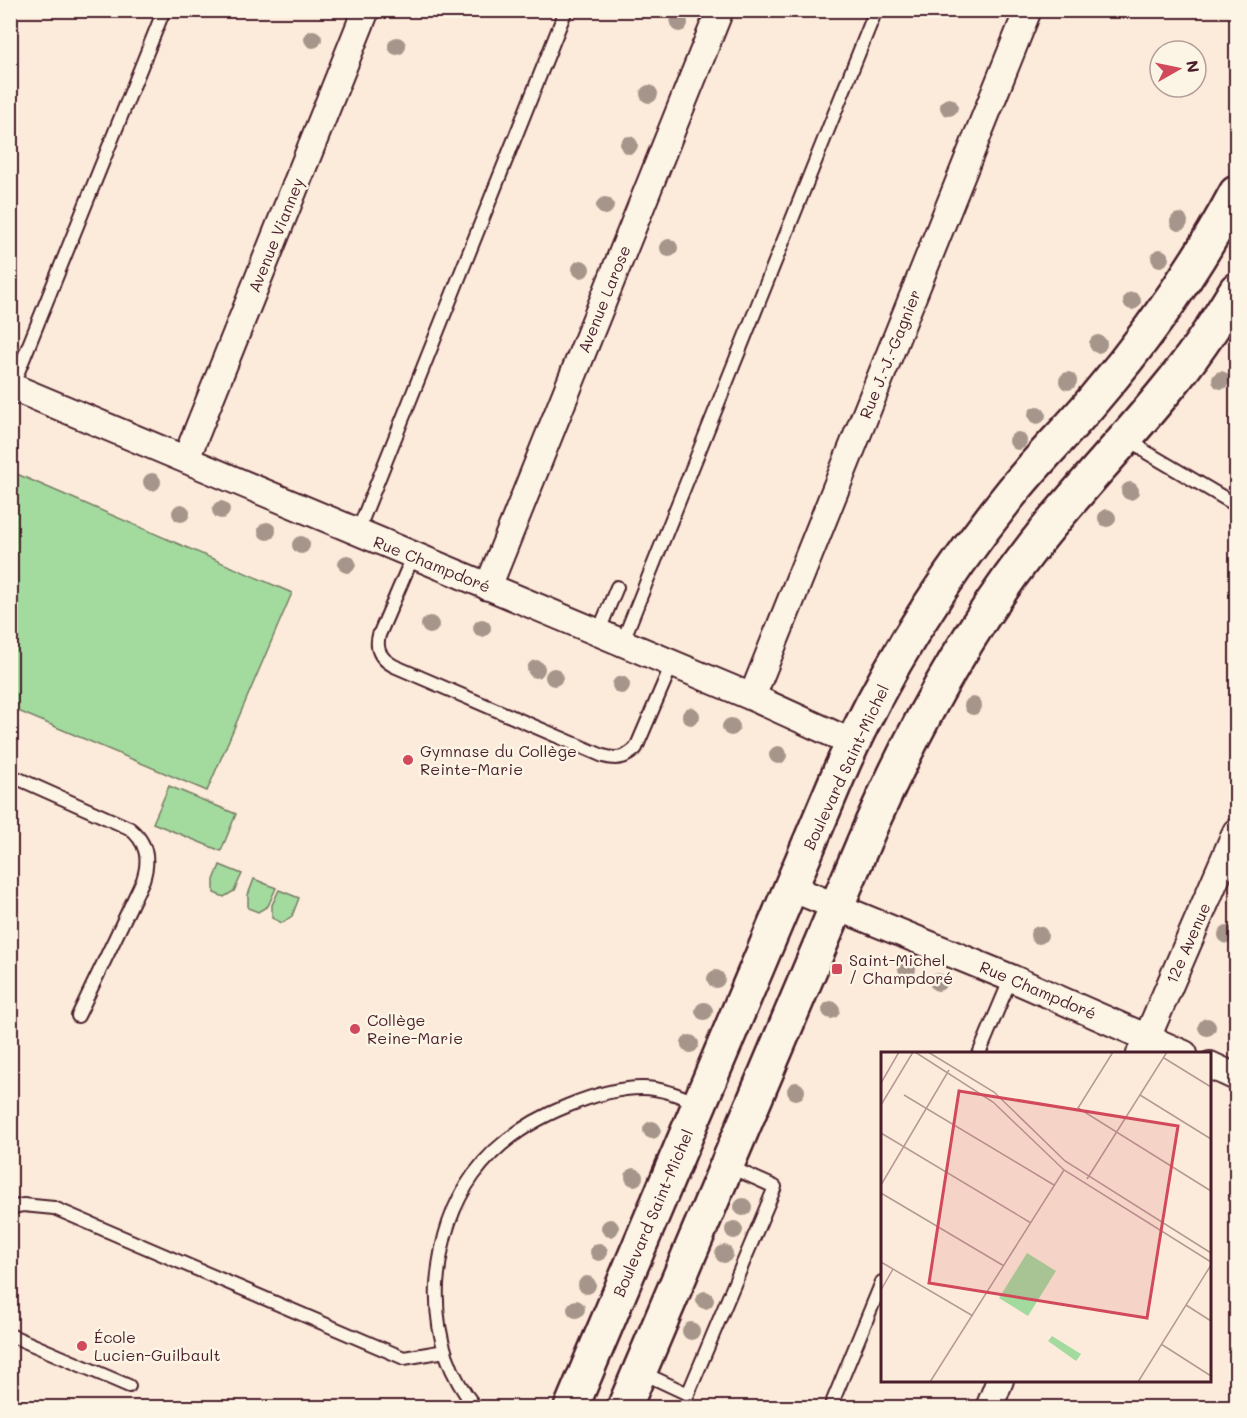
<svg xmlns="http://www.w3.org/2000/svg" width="1247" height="1418" viewBox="0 0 1247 1418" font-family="Mali,sans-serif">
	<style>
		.park { fill: #a3da9e; stroke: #767c64; stroke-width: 1.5 }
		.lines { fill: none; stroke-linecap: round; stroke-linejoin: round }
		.service-casing { stroke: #4a1f2b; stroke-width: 16 }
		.minor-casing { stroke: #4a1f2b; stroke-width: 30 }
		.secondary-casing { stroke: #4a1f2b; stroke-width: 38 }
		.service { stroke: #fcf5e5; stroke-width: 12 }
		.minor { stroke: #fcf5e5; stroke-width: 26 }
		.secondary { stroke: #fcf5e5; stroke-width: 33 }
		.tree { fill: #a6958a }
		.poi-dot { fill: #d1495b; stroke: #fcf5e5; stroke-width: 2 }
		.labels { text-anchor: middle; stroke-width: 5; stroke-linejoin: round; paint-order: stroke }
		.street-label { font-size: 16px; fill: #4a1f2b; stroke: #fcf5e5 }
		.poi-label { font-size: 16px; fill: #4a1f2b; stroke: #fcf5e5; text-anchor: start }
		.inset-road { fill: none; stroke: #b59994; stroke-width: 1.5 }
		.view { fill: #d1495b; fill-opacity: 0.15; stroke: #d1495b; stroke-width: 3 }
		.inset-edge { fill: none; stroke: #4a1f2b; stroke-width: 3 }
	</style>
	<rect width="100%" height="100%" fill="#fcebda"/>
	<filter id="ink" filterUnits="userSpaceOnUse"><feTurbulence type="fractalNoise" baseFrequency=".0167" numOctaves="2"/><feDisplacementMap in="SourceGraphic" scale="12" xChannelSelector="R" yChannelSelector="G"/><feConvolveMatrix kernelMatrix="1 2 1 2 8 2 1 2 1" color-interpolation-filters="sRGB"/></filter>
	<g filter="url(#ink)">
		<path class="park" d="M10 471 292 593 207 791 11 708Z
			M169 786 236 814 221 851 153 823Z
			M220 865 242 874 234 891 224 897 214 893V880Z
			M254 879 276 888 268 906 258 912 248 908V895Z
			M279 890 299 898 292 916 282 923 272 918V905Z"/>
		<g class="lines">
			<g class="service-casing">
				<path id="service" d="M12 387 164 10
					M1129 436 1146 452 1236 505
					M357 533 566 10
					M413 556 379 635C375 650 381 659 394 666L603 756C617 760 626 758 636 748L672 664
					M598 633 617 587
					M622 643 876 10
					M10 775 129 828C147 842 150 859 143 880L78 1016
					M979 1054 1011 978
					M10 1208 23 1205 54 1208 404 1358 445 1351
					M10 1335 129 1386
					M641 1372 688 1394 775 1187 728 1166
					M476 1408C447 1373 435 1330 437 1285 443 1197 485 1139 567 1106 591 1096 616 1088 642 1088 662 1088 681 1096 699 1104
					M830 1408 882 1282"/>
			</g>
			<g class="minor-casing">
				<path id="minor" d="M10 386 752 697 853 743
					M186 459 366 10
					M488 587 720 10
					M752 697 1028 10
					M791 888 1011 978 1184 1054
					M1140 1054 1236 832
					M1210 1065 1236 1077
					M989 1408 1000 1380"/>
			</g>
			<g class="secondary-casing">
				<path id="secondary" d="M571 1408 840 771C883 673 941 581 1008 497 1035 462 1067 432 1095 398 1149 335 1197 266 1236 193
					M624 1408 872 823C915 727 964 636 1028 553 1071 496 1121 446 1166 390 1192 359 1215 325 1236 290"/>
			</g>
			<use href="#service" class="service"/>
			<use href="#minor" class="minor"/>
			<use href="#secondary" class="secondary"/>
		</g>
		<g class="tree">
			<circle cx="679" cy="23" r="9"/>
			<circle cx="313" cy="39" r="9"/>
			<circle cx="397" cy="46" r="9"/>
			<circle cx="649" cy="94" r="9"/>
			<circle cx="949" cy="107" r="9"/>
			<circle cx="629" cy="145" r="9"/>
			<circle cx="605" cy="206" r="9"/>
			<circle cx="1179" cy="222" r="9"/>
			<circle cx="669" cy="248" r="9"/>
			<circle cx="1160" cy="258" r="9"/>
			<circle cx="581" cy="269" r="9"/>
			<circle cx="1132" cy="301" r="9"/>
			<circle cx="1098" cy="344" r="9"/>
			<circle cx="1221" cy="380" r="9"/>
			<circle cx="1068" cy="381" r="9"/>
			<circle cx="1037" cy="415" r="9"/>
			<circle cx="1018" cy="441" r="9"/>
			<circle cx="152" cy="482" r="9"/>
			<circle cx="1130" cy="491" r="9"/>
			<circle cx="221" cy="510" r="9"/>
			<circle cx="181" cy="513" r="9"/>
			<circle cx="1107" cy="518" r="9"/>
			<circle cx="267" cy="531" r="9"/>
			<circle cx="301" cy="545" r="9"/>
			<circle cx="347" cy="564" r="9"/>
			<circle cx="430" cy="625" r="9"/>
			<circle cx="482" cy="628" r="9"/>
			<circle cx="536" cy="669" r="9"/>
			<circle cx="554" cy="677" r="9"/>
			<circle cx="621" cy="685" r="9"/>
			<circle cx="973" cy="706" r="9"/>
			<circle cx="691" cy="716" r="9"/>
			<circle cx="731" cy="727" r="9"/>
			<circle cx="778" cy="755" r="9"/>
			<circle cx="1039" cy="935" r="9"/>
			<circle cx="1227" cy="935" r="9"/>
			<circle cx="907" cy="969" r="9"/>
			<circle cx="716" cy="979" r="9"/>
			<circle cx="938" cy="982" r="9"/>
			<circle cx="831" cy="1010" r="9"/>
			<circle cx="704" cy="1011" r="9"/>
			<circle cx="1207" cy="1027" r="9"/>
			<circle cx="690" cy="1044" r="9"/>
			<circle cx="796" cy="1091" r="9"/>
			<circle cx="652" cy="1130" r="9"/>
			<circle cx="634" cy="1177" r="9"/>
			<circle cx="743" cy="1207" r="9"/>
			<circle cx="610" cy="1228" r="9"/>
			<circle cx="734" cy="1230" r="9"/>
			<circle cx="599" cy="1252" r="9"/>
			<circle cx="724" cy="1254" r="9"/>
			<circle cx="587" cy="1285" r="9"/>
			<circle cx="705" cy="1300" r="9"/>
			<circle cx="576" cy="1309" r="9"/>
			<circle cx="691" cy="1331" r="9"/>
		</g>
	</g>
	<g class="poi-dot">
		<circle cx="408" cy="760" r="6"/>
		<rect x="831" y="963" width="12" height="12" rx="3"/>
		<circle cx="355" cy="1029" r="6"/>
		<circle cx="82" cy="1346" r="6"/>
	</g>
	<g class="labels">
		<g class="street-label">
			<text transform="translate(276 235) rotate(-68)" y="6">Avenue Vianney</text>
			<text transform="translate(604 299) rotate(-68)" y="6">Avenue Larose</text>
			<text transform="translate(890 354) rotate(-68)" y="6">Rue J.-J.-Gagnier</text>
			<text transform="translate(432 564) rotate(22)" y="6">Rue Champdoré</text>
			<text transform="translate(846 767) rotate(-65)" y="6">Boulevard Saint-Michel</text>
			<text transform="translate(1188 943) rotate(-66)" y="6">12e Avenue</text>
			<text transform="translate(1038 990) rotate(23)" y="6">Rue Champdoré</text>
			<text transform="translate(653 1213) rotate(-67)" y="6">Boulevard Saint-Michel</text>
		</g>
		<g class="poi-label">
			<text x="420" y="757">Gymnase du Collège<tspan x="420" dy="18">Reinte-Marie</tspan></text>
			<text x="849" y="966">Saint-Michel<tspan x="849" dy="18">/ Champdoré</tspan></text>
			<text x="367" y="1026">Collège<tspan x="367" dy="18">Reine-Marie</tspan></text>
			<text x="94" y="1343">École<tspan x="94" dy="18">Lucien-Guilbault</tspan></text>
		</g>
	</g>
	<g transform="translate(881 1052)">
		<rect width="330" height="330" fill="#fcebda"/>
		<path d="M171 284 200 302 195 309 167 289Z" fill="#a3da9e"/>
		<path d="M146 201 175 219 147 264 118 246Z" fill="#a3da9e"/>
		<path class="inset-road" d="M34 0 112 50 183 118 330 210M47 0 113 40 184 109 330 201M232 0 197 56 330 139M283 6 330 35M0 31 18 0M23 43 173 133M259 43 330 87M0 53 32 0M0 81 150 171M206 127 286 0M0 133 68 18M0 141 123 214M0 210 92 264M0 238 12 217M305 253 330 269M280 292 330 324M49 330 183 118M257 330 330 213"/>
		<path class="view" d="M78 39 297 74 266 266 48 231Z"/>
		<rect width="330" height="330" class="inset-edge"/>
	</g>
	<rect width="1247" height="1418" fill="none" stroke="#fcf5e5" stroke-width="36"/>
	<rect x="18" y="18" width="1211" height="1382" fill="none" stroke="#4a1f2b" stroke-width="2" filter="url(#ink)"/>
	<g transform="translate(1178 69) rotate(81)"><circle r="28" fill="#fcf5e5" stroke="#b59f9b" stroke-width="1.5"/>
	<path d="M0-4.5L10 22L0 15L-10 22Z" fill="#d1495b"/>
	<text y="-9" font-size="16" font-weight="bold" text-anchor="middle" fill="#4a1f2b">N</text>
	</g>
</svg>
